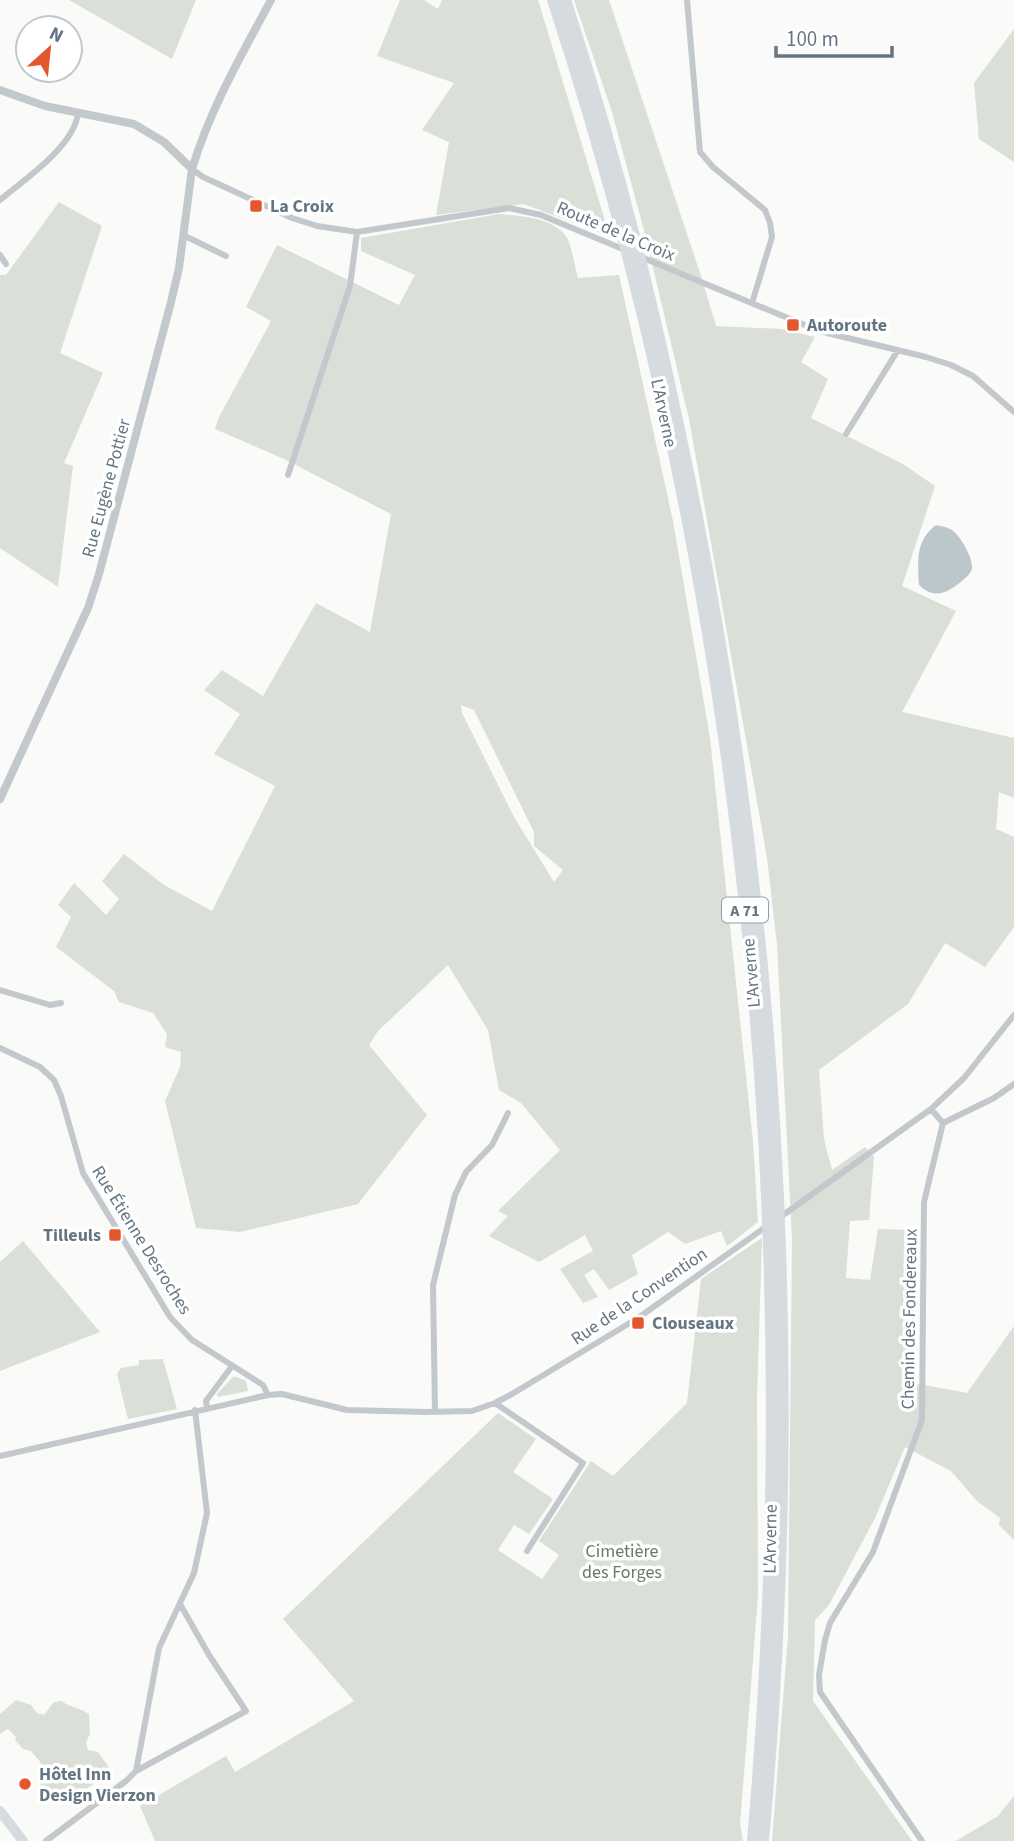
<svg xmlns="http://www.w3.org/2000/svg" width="1014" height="1841" viewBox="0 0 1014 1841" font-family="'Source Sans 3',sans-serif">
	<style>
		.green { fill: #dadfd7; fill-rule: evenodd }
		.water { fill: #bbc7cb }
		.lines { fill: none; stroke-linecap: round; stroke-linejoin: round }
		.minor { stroke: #c3c8cc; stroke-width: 6 }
		.tertiary { stroke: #c3c8cc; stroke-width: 8 }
		.primary { stroke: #d6dbdf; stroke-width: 10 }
		.motorway { stroke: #d6dbdf; stroke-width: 12 }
		.poi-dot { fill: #e4572e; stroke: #fff; stroke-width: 2.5 }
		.labels { text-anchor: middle; stroke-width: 7; stroke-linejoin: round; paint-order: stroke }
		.shield { fill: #fff; stroke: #939fa8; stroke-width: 2 }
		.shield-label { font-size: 16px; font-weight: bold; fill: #657683 }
		.poi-label { font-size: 18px; font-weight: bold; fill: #657683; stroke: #fff; text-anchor: start }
		.street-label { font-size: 18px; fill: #657683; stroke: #fff }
		.park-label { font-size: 18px; fill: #687a64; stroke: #fff }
	</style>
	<rect width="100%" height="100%" fill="#fafaf8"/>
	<path class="green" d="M69 0H196L172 59Z
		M400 0H424L438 9 442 0H538L610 237 524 204 436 215 449 142 422 130 454 83 377 56Z
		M574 0H609L701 276 716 326 781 329 815 337 801 362 828 379 811 418 903 464 935 486 902 586 956 611 902 712 1014 738V798L999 792 996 829 1014 837V927L985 967 945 943 908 1004 819 1070 824 1139 832 1170 865 1147 874 1157 869 1220 850 1221 846 1278 870 1280 878 1229 914 1230 909 1382 967 1393 1014 1326V1540L999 1525 1000 1518 977 1501 951 1471 905 1447 875 1518 829 1605 815 1620 813 1701 912 1841H772L788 1636 792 1239 777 944 767 858 689 419 645 234 612 112Z
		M1014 29V162L979 139 974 83Z
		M59 202 102 226 60 353 103 373 64 463 73 466 58 587 0 548V275H6Z
		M499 214C520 216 551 217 566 236 571 243 575 268 578 278L619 275 673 521 710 738 753 1142 758 1222 727 1246 721 1231 685 1244 668 1232 632 1255 638 1274 609 1290 594 1269 584 1275 598 1297 583 1303 560 1269 593 1251 585 1235 539 1262 489 1236 508 1216 498 1211 560 1150 521 1103 499 1090 488 1030 448 965 378 1031 369 1045 427 1115 358 1204 240 1232 196 1228 165 1101 180 1067 181 1052 165 1047 167 1034 153 1013 119 1002 114 991 56 947 71 917 58 905 74 883 106 915 119 899 102 881 124 854 164 885 212 911 275 786 214 754 240 714 204 690 222 670 263 696 316 603 370 632 391 514 284 459 215 429 218 419 271 321 246 307 277 245 399 305 415 275 361 251V238ZM461 705 474 710 534 832V846L563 870 554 882 514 817 462 713Z
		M762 1238 757 1398 758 1596 740 1824 743 1841H155L140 1806 226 1756 235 1772 354 1701 283 1619 498 1413 536 1439 513 1472 553 1499 529 1534 514 1525 498 1550 542 1579 559 1555 539 1541 591 1461 613 1476 687 1403 701 1279Z
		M23 1241 100 1332 0 1371V1262Z
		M163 1359 177 1409 128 1419 117 1374 121 1368 139 1365V1360Z
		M234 1376 246 1381 248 1391 218 1397 217 1394Z
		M16 1700 31 1705 37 1713 44 1715 54 1702 61 1701C70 1707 80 1708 89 1714L90 1734 86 1742 88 1750 98 1752 114 1775 99 1778C92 1788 77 1793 67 1799L59 1794 53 1795 41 1787 39 1772 41 1763 31 1751 23 1749 15 1740 16 1737 8 1729 0 1734V1714Z
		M1014 1796V1841H956L998 1816Z"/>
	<path class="water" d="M936 525C940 526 947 527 952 530 960 535 973 558 972 568 971 574 966 577 962 581 947 593 935 600 919 585 918 561 915 541 936 525Z"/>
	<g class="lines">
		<path class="minor" d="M687 0 700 152 713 167 765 210 770 223 772 237 752 303
			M192 169 203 177 292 218 317 226 357 232 509 208 541 215 625 250
			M0 200C25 179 73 147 78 114
			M183 235 226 256
			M0 255 6 264
			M641 257 819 331 926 357 951 365 973 376 1014 412
			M846 434 898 350
			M288 475 350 286 357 232
			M0 990 50 1005 61 1003
			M0 1048 40 1067 54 1080 61 1096 83 1173 170 1317 192 1340 263 1385 268 1395
			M931 1109 943 1123
			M943 1123 994 1098 1014 1084
			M779 1218 931 1109 964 1078 1014 1015
			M495 1403 583 1463 527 1551
			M207 1408 206 1401 232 1366
			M435 1412 433 1285 455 1195 466 1172 492 1145 508 1113
			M0 1456 268 1395 282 1394 347 1410 426 1412 472 1411 495 1403 512 1394 638 1318 767 1226
			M136 1771 246 1711 209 1655 180 1604
			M46 1841 126 1781 136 1771 159 1648 194 1573 207 1513 195 1410
			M922 1841 820 1692 819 1675 825 1640 830 1623 873 1552 922 1420 924 1202 943 1123"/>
		<path class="tertiary" d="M0 90 45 106 134 124 164 142 192 169
			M0 799 88 608 99 574 171 302 179 268 192 169C210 109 242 54 271 0"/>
		<path class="primary" d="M0 1811 23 1841"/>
		<path class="motorway" d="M553 0C746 589 807 1225 753 1841
			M565 0C611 139 648 282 678 425 779 890 806 1367 763 1841"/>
	</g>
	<g class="poi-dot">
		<rect x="249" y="199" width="14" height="14" rx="3.5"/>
		<rect x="786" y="318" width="14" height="14" rx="3.5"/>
		<rect x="108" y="1228" width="14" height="14" rx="3.5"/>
		<rect x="631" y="1316" width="14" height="14" rx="3.5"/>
		<circle cx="25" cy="1784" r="7"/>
	</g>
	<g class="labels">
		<rect class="shield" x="722" y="897.5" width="46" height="25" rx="5"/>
		<g class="shield-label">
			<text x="745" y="916">A 71</text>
		</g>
		<g class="poi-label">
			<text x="270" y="212">La Croix</text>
			<text x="807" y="331">Autoroute</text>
			<text x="101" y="1241" text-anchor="end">Tilleuls</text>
			<text x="652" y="1329">Clouseaux</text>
			<text x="39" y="1780">Hôtel Inn<tspan x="39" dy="21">Design Vierzon</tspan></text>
		</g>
		<g class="street-label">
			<text transform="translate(616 231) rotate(23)" y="6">Route de la Croix</text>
			<text transform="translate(664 413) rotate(78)" y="6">L'Arverne</text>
			<text transform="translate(106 488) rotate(-75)" y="6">Rue Eugène Pottier</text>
			<text transform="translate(751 973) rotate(-95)" y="6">L'Arverne</text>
			<text transform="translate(142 1240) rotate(58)" y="6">Rue Étienne Desroches</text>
			<text transform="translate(639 1296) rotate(-34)" y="6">Rue de la Convention</text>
			<text transform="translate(909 1319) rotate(-89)" y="6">Chemin des Fondereaux</text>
			<text transform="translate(770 1539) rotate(-89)" y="6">L'Arverne</text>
		</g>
		<g class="park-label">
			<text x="622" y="1557">Cimetière<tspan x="622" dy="21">des Forges</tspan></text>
		</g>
	</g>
	<g transform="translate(49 49) rotate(27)"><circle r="33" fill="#ffffff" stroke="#c1c8cd" stroke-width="2"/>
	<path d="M0-5L12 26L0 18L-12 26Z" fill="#e4572e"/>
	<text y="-10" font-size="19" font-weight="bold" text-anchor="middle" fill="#657683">N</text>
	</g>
	<path d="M776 46v10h116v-10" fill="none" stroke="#657683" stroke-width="3.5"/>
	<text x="786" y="46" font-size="21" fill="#657683" stroke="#ffffff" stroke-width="5" paint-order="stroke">100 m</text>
</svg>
